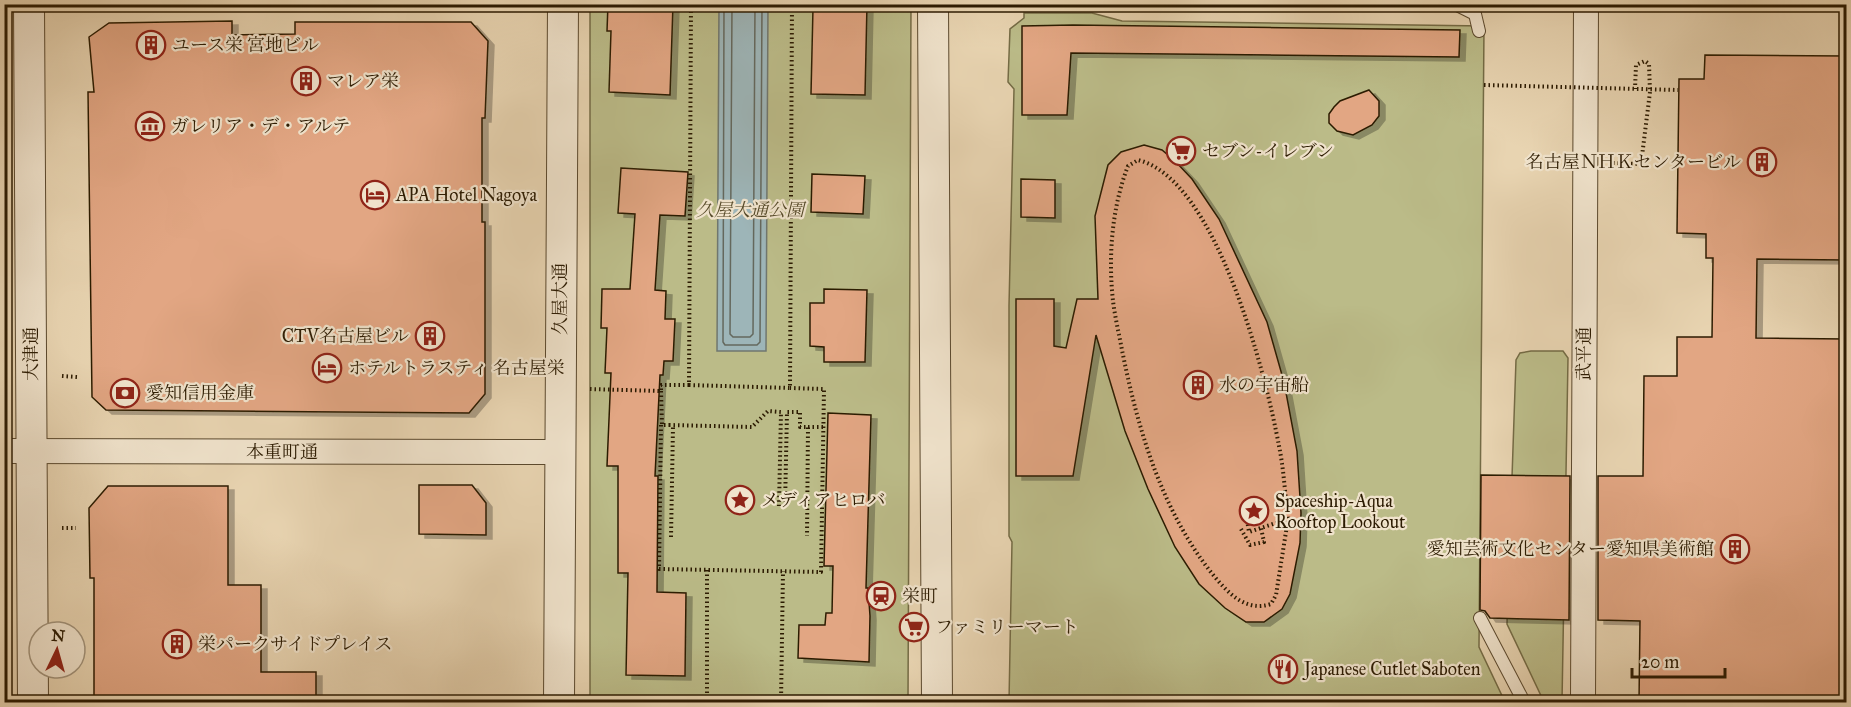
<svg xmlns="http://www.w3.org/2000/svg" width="1851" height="707" viewBox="0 0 1851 707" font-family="'IM FELL Great Primer','Noto Serif JP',serif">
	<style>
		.green { fill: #bb8; stroke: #746b45; stroke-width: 1.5 }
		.water { fill: #9db5b8; stroke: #70776f; stroke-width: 1.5 }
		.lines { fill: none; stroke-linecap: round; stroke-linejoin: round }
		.shore { stroke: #64685d; stroke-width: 1.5 }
		.building { fill: #e2a683; stroke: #2c1b02; stroke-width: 1.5; filter: url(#shadow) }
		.service-casing { stroke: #5b492e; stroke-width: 14 }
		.minor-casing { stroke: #5b492e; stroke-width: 26 }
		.tertiary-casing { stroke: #5b492e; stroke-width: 32 }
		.path { stroke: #2c1b02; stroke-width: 4; stroke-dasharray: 1.5 3; stroke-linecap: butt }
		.service { stroke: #f0e3cc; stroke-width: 12 }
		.minor { stroke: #f0e3cc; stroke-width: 24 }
		.tertiary { stroke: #f0e3cc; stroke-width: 30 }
		.path-bridge { stroke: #2c1b02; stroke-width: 4; stroke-dasharray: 1.5 3; stroke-linecap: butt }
		.labels { text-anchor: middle; stroke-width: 4.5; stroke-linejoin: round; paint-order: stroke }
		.poi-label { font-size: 18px; fill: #2c1b02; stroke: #f0e3cc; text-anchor: start }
		.park-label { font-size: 18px; font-style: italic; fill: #574b2a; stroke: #f0e3cc }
		.street-label { font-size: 18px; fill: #2c1b02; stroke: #f0e3cc }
	</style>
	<defs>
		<filter id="shadow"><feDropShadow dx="6" dy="4" stdDeviation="0" flood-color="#0004"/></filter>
	</defs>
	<rect width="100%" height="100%" fill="#e8d4b1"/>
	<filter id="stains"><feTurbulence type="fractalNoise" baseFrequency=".00333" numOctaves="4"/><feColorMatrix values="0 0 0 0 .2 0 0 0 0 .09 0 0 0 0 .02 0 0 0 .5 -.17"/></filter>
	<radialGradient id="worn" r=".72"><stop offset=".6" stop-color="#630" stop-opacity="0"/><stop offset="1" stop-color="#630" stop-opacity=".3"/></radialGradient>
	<path class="green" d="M590 5H911L908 702H590Z
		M1024 13H1092L1122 21 1484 26 1479 647 1505 702H1009L1012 542 1009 536V306L1014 89 1008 82 1010 29 1024 18Z
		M1531 351H1563L1568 358 1562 702H1544L1507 624 1516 360 1520 353Z"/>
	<path class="water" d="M719 5H768L766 351H717Z"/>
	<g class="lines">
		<path class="shore" d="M724 4 723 342 725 345H757L760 342 762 4
			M732 4 730 334 733 337H750L753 334 755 4"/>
	</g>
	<path class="building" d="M608 4H673L670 95 609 92 611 31H607Z
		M867 4 865 95 811 94 813 8H822V5Z
		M232 21V35L295 34V22H471L488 41 485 118H482V222H485V394L469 413 106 410 92 397 88 92H94L89 37 109 23Z
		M1073 25 1460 30 1459 57 1071 53 1067 115H1022V26Z
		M1705 55 1846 56V260L1757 259 1756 338 1846 339V702H1639L1640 621 1598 620V476H1643L1644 376H1677V337H1712L1713 258H1706V234L1677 233 1679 79H1704Z
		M1369 90 1379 101V116L1372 125 1353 135 1337 131 1329 123V114L1334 107 1340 101Z
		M1144 145 1162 150 1175 161 1192 179 1219 219 1267 322 1284 382 1297 451 1301 513 1300 543 1290 594 1282 609 1264 622H1246L1225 608 1199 584 1175 547 1148 489 1125 431 1096 335 1073 476H1016V299H1054V346L1066 348 1077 299H1098L1095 216 1108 165 1121 152Z
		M621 168 688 172 685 216 660 215 655 290 666 291 665 319H675L673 361H664L663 375H660L655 476H658L657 592 686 593 685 676 626 675 628 573H618V466H607L611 373H605L607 328H601L602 289H630L635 214 618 213Z
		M812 174 865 176 863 214 811 212Z
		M1021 179 1055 180V218L1021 217Z
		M824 289 867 290 865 362H824V347L810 346V303H824Z
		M828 413 871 415 866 588H868L870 616 869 662 798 658 799 625H825L826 613H832L833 566H824Z
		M1481 475 1570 476 1569 620 1490 618 1485 611 1480 610Z
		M419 485H472L486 503V535L419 534Z
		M108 486H228V585H261V672H316V702H94V578H90L89 508Z"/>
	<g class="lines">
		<g class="service-casing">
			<path id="service" d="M1387 4 1457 5 1475 14 1479 31
				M1480 618 1524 702"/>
		</g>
		<g class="minor-casing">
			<path id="minor" d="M4 451 559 452
				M1583 702 1586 4"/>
		</g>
		<g class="tertiary-casing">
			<path id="tertiary" d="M29 4 33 702
				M933 4 937 702
				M559 702 563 4"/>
		</g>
		<path class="path" d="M1613 163 1641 164 1650 92 1649 64 1645 61 1636 65 1635 89
			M62 376 77 377
			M689 385 790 388 792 4
			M590 389 661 391V385H689L691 4
			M661 391 662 425
			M669 425 752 427 768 411 781 412 779 506
			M670 425H661L659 569 821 572 824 389 790 388
			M808 427H824
			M785 506 787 412H800V427H808L807 536
			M1247 520 1249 532 1288 519C1285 495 1284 470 1279 446 1266 376 1217 179 1138 160L1128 166C1112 207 1108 256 1113 301 1115 317 1119 334 1122 350 1138 430 1162 512 1214 576 1229 594 1246 612 1271 604L1276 595 1288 519
			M62 528H76
			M1241 529 1250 545 1264 542 1261 528
			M671 537 673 426
			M707 702V570
			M781 702 783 571"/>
		<use href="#service" class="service"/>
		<use href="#minor" class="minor"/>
		<use href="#tertiary" class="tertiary"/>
		<path class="path-bridge" d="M1484 85 1678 90"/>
	</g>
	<defs>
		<g id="building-ring" transform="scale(1.5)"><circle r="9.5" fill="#f0e3cc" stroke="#8f2418" stroke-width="1.5"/><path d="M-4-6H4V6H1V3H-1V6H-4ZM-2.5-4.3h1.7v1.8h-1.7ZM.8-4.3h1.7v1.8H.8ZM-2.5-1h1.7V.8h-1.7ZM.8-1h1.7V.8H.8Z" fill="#8f2418"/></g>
		<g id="museum-ring" transform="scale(1.5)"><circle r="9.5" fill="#f0e3cc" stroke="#8f2418" stroke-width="1.5"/><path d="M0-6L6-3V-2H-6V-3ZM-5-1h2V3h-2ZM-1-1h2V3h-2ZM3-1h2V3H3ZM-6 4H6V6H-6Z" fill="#8f2418"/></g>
		<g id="supermarket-ring" transform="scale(1.5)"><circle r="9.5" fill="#f0e3cc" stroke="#8f2418" stroke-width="1.5"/><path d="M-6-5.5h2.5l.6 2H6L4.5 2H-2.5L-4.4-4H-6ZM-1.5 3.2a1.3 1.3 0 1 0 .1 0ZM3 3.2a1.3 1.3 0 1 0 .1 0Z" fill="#8f2418"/></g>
		<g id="hotel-ring" transform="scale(1.5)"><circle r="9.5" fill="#f0e3cc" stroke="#8f2418" stroke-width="1.5"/><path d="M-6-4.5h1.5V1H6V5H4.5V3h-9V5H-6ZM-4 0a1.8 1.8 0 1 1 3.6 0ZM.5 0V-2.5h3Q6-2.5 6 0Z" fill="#8f2418"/></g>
		<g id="bank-ring" transform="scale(1.5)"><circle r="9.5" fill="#f0e3cc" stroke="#8f2418" stroke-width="1.5"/><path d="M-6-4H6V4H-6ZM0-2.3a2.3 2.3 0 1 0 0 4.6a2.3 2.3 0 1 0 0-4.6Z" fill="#8f2418"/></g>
		<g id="sight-ring" transform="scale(1.5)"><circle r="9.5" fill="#f0e3cc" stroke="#8f2418" stroke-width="1.5"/><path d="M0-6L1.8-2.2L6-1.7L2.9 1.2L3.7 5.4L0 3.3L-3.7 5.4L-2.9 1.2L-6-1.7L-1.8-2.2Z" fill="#8f2418"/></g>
		<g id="station-ring" transform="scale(1.5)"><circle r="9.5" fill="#f0e3cc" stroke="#8f2418" stroke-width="1.5"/><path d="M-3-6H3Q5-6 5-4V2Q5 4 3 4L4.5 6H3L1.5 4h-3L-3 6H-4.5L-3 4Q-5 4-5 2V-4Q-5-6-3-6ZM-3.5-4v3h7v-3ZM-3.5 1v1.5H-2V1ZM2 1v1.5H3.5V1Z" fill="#8f2418"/></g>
		<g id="restaurant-ring" transform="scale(1.5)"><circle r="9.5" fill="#f0e3cc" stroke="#8f2418" stroke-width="1.5"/><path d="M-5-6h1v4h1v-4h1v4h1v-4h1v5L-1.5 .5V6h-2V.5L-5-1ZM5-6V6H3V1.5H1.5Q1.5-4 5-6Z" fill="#8f2418"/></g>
	</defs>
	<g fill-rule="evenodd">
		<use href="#building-ring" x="151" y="45"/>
		<use href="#building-ring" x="306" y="81"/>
		<use href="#museum-ring" x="150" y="126"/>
		<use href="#supermarket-ring" x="1181" y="151"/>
		<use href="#building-ring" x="1762" y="162"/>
		<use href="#hotel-ring" x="375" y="195"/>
		<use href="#building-ring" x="430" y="336"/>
		<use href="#hotel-ring" x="327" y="368"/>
		<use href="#building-ring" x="1198" y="385"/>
		<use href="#bank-ring" x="125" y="393"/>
		<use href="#sight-ring" x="740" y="500"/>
		<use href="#sight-ring" x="1254" y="511"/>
		<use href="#building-ring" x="1735" y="549"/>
		<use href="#station-ring" x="881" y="596"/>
		<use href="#supermarket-ring" x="914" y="627"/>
		<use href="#building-ring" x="177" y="644"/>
		<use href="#restaurant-ring" x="1283" y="669"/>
	</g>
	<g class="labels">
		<g class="poi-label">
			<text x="172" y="51">ユース栄 宮地ビル</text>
			<text x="327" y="87">マレア栄</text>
			<text x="171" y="132">ガレリア・デ・アルテ</text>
			<text x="1202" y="157">セブン-イレブン</text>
			<text x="1741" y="168" text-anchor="end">名古屋ＮＨＫセンタービル</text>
			<text x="396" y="201">APA Hotel Nagoya</text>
			<text x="409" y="342" text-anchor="end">CTV名古屋ビル</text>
			<text x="348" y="374">ホテルトラスティ 名古屋栄</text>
			<text x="1219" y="391">水の宇宙船</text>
			<text x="146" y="399">愛知信用金庫</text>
			<text x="761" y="506">メディアヒロバ</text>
			<text x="1275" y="507">Spaceship-Aqua<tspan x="1275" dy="21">Rooftop Lookout</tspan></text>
			<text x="1714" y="555" text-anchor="end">愛知芸術文化センター愛知県美術館</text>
			<text x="902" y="602">栄町</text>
			<text x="935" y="633">ファミリーマート</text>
			<text x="198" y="650">栄パークサイドプレイス</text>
			<text x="1304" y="675">Japanese Cutlet Saboten</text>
		</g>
		<g class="park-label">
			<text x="750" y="216">久屋大通公園</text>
		</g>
		<g class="street-label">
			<text transform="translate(560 299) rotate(-90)" y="6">久屋大通</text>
			<text transform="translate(31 354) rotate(-90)" y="6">大津通</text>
			<text transform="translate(1584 354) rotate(-90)" y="6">武平通</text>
			<text x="282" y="458">本重町通</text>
		</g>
	</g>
	<rect width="1851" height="707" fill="none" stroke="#e8d4b1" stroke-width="24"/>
	<rect x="6" y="6" width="1839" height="695" fill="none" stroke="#2c1b02" stroke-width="3"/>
	<rect x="12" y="12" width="1827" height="683" fill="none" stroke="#2c1b02" stroke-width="1.5"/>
	<g transform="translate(57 650) rotate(5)"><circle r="28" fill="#f0e3cc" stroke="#a2937b" stroke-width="1.5"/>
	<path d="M0-4.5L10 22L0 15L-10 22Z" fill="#8f2418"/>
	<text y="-9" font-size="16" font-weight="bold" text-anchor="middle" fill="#2c1b02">N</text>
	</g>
	<path d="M1632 668v9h93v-9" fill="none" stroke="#2c1b02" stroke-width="3"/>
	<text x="1641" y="668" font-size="18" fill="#2c1b02" stroke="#f0e3cc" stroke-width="4.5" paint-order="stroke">20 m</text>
	<rect width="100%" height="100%" filter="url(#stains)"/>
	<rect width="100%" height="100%" fill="url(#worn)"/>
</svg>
